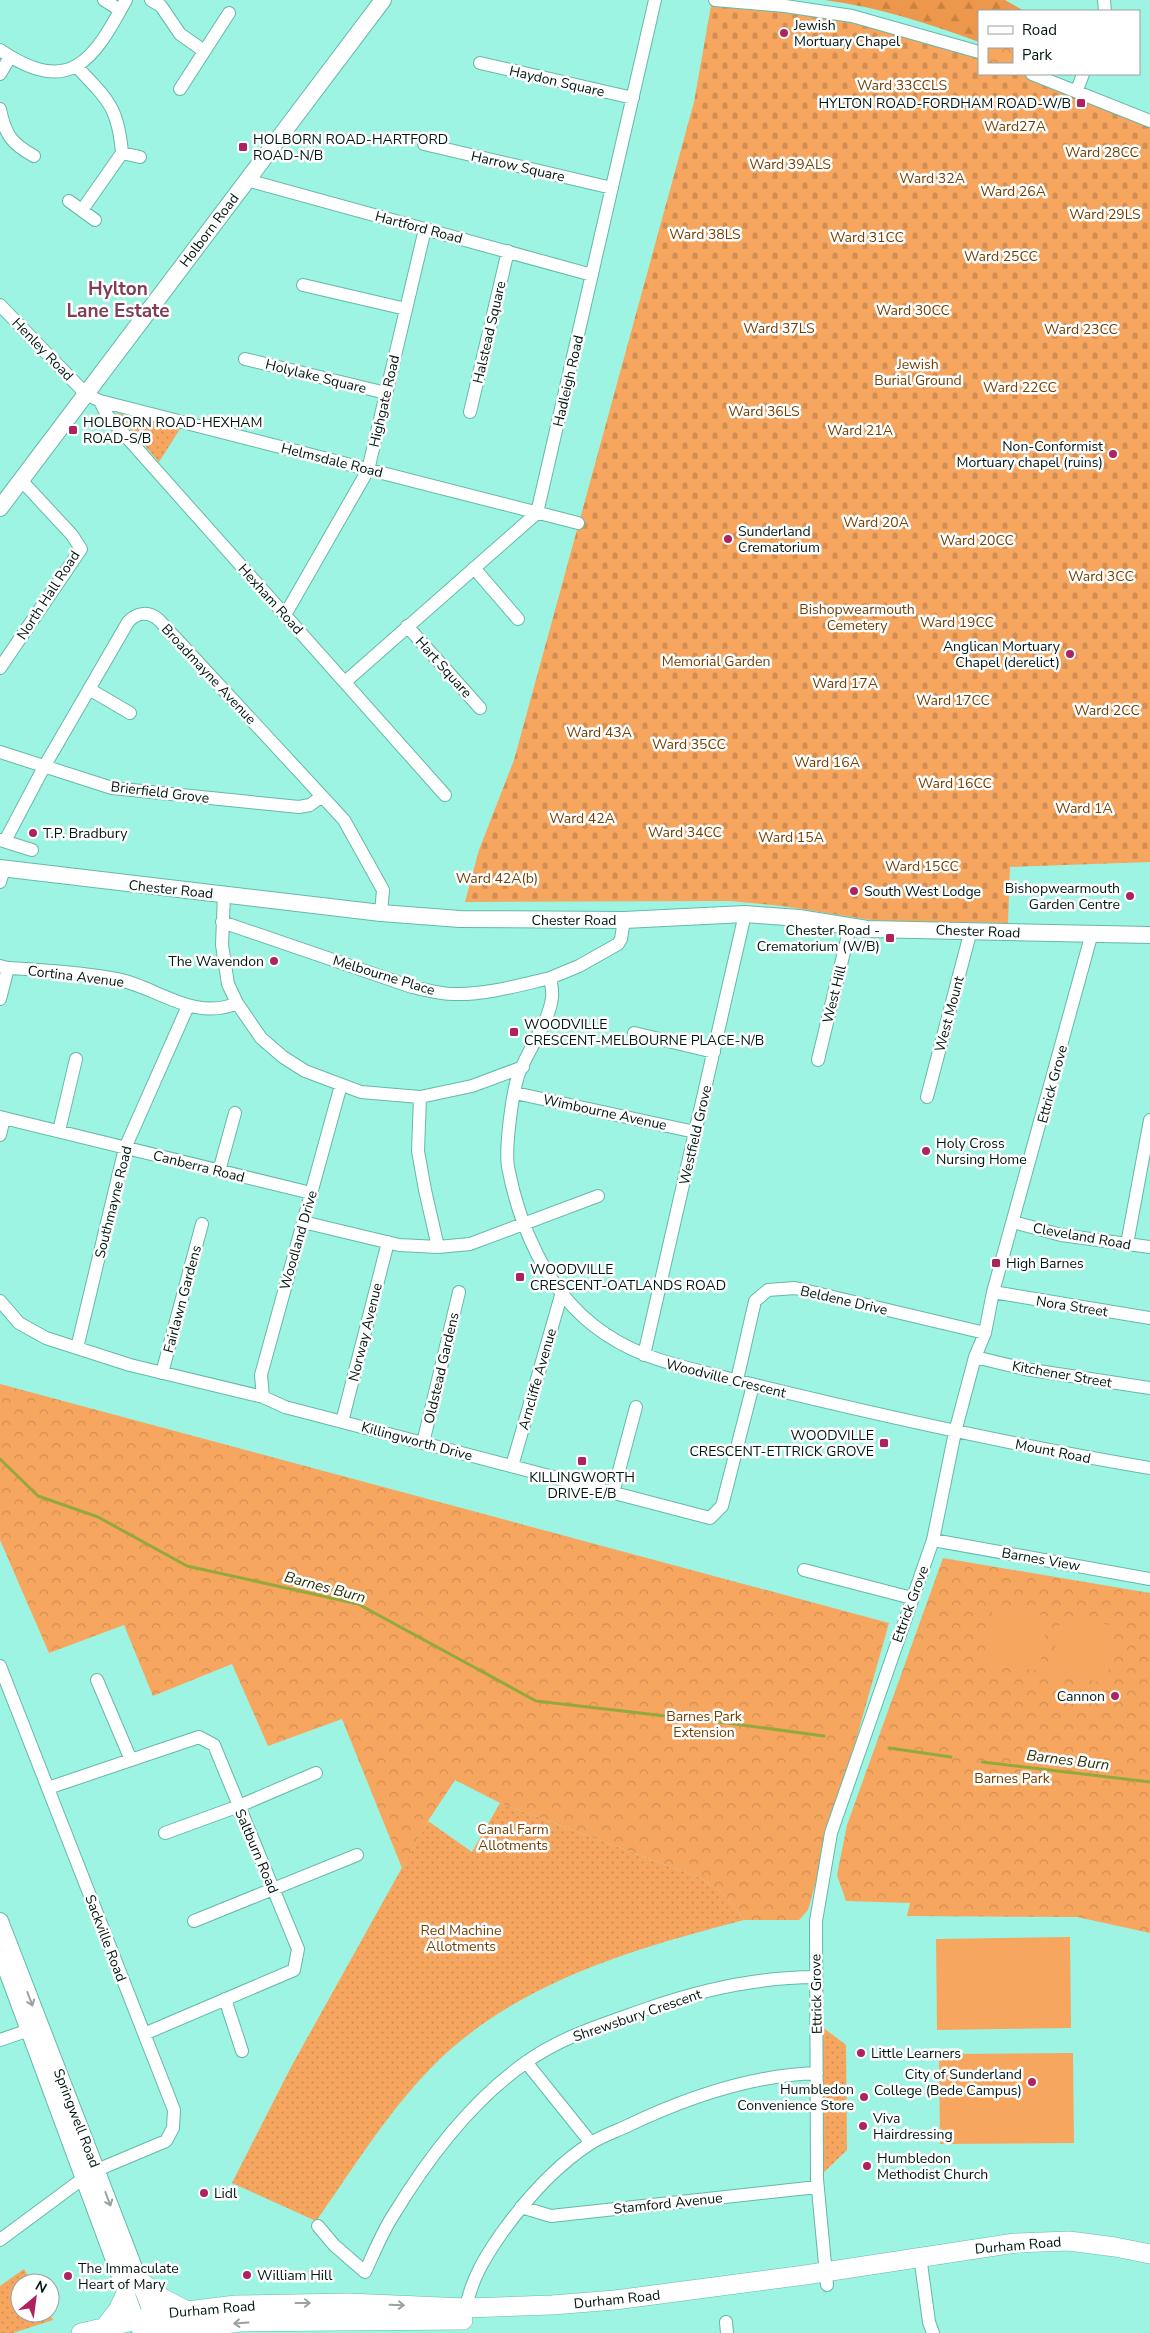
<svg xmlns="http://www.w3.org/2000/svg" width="1150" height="2333" viewBox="0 0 1150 2333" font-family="'Nunito Sans',sans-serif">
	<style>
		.grass { fill: url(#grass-dots) }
		.forest { fill: url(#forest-firs) }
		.cemetery { fill: url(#cemetery-stones) }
		.park { fill: url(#park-crowns) }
		.pitch { fill: #f7a660 }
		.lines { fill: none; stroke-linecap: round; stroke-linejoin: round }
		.stream { stroke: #93a93b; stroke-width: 3 }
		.minor-casing { stroke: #64b9a9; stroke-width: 14 }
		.major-casing { stroke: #64b9a9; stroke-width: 18 }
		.highway-casing { stroke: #64b9a9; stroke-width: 20 }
		.minor { stroke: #fff; stroke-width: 12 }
		.major { stroke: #fff; stroke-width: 16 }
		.highway { stroke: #fff; stroke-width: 19 }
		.oneway { stroke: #99a2a0 }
		.poi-dot { fill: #ae2260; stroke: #fff; stroke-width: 2 }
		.labels { text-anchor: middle; stroke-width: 5; stroke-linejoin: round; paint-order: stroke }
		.poi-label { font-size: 14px; fill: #001612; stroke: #fff; text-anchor: start }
		.street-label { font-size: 14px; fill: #001612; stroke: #fff }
		.park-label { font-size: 14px; fill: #743e00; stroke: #fff }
		.water-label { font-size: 15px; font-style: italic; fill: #262e00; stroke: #fff }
		.district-label { font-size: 19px; font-weight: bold; fill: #823c55; stroke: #fff }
	</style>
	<defs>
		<pattern id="grass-dots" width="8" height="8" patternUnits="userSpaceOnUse" patternTransform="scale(1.25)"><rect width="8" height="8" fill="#f7a660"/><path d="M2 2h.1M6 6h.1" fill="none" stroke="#d28e52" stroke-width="1.8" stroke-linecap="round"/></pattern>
		<pattern id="forest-firs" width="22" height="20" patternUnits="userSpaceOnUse" patternTransform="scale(1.25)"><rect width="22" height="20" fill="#ec974b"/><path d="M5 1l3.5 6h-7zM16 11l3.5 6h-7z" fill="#c98140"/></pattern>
		<pattern id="cemetery-stones" width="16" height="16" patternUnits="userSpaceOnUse" patternTransform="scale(1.25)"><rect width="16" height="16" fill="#f7a660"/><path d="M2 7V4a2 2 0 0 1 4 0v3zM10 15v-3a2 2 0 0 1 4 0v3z" fill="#d28e52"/></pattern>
		<pattern id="park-crowns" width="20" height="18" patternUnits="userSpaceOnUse" patternTransform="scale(1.25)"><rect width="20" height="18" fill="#f7a660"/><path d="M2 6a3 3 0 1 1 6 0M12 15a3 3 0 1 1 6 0" fill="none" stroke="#d28e52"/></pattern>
	</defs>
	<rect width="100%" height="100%" fill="#9ef4e2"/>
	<path class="grass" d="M116 413 180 429 159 462Z
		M500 1803 701 1878 726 1896 744 1920C637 1948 523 1980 440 2059 391 2106 355 2166 316 2221L232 2183 291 2067 428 1821 472 1852Z
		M817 2023 846 2045 847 2150 817 2179Z
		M24 2269 32 2283H20V2313H49L53 2320 13 2333H0V2286Z"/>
	<path class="forest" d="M824 0H1005L1024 11H979V42C928 23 877 7 824 0Z"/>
	<path class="cemetery" d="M712 0 785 6 979 53V74H1035L1150 121V862L1010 867 1008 923 877 921 782 906 730 901 465 902 479 850 514 760 694 102Z"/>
	<path class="park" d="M0 1384 889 1623 808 1910 799 1920H744L726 1896 701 1878 500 1803 455 1780 428 1821 402 1868 342 1719 268 1746 232 1664 153 1696 124 1625 49 1653 0 1540Z
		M943 1558 1150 1593V1933L1077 1917 907 1916 910 1903 846 1901 837 1875 847 1825Z"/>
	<path class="pitch" d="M993 1607 1048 1616 1039 1671 983 1662Z
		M1061 1616 1116 1626 1106 1683 1051 1673Z
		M1070 1937 1071 2028 937 2030 936 1939Z
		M1073 2053 1074 2143 940 2144 939 2054Z"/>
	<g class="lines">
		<path class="stream" d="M0 1459 38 1496 98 1517 187 1566 358 1604 536 1701 683 1718
			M713 1721 824 1736
			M889 1748 951 1757
			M982 1762 1150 1782"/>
		<g class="minor-casing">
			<path id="minor" d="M104 0 120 10
				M151 0 161 6 180 34 204 51
				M715 0 785 6 852 16 979 52
				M1104 0 1105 11
				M0 50C70 97 93 61 126 0
				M480 63 633 98
				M77 67C107 99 118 106 122 153L82 210
				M0 74 10 57
				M1032 74 1150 121
				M180 89 229 13
				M1077 90 1083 74
				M0 109C5 135 12 144 34 156
				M424 144 612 188
				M122 153 140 157
				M247 180 592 275
				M69 201 95 220
				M303 285 406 309
				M0 305 86 394 100 401 578 523
				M245 359 386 393
				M100 401 107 415 445 795
				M470 412 508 251
				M474 568 518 619
				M285 615 368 470 425 229
				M407 626 480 708
				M0 668 81 549 72 535 21 480
				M345 682 537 513 655 0
				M89 689 130 713
				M0 752 112 788 299 807 310 805 322 796
				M0 840 32 850
				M5 841 44 767 128 622C137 612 149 611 159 620L344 820 383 890 381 913
				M0 882 4 869
				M224 894 222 945 228 984 237 1003 261 1038 283 1057 305 1071 361 1092 420 1097 472 1086 523 1067
				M624 920 621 939 618 944 579 966 550 978C551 984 553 991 552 997 550 1021 526 1053 518 1076 512 1095 505 1148 508 1167 519 1225 546 1288 593 1325 637 1360 683 1366 735 1380 873 1414 1010 1445 1150 1468
				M222 922 412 987C426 990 440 994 454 994 486 995 520 985 550 978
				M0 966 8 968C42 970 77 972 111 978 154 984 193 1023 237 1003
				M0 999 8 968
				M634 1033 714 1052
				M818 1060 850 927
				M515 1093 695 1132
				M420 1097 418 1151 425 1190 438 1247
				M927 1097 971 930
				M0 1117 311 1193
				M59 1131 76 1059
				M0 1135 4 1118
				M219 1171 235 1113
				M303 1222 399 1245 438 1247 470 1244 598 1196
				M1013 1222 1061 1235 1150 1247
				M1127 1244 1150 1120
				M993 1292 1150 1318
				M0 1301 19 1323 46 1338 130 1365 263 1397 285 1407 710 1518 722 1506 753 1385
				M77 1348 125 1148 188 1006
				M644 1355 745 914
				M975 1357 1025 1369 1150 1388
				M162 1373 202 1224
				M737 1380 755 1301 768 1290 795 1288 985 1333
				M263 1397 261 1375 341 1085
				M342 1422 388 1242
				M423 1443 459 1292
				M512 1466 562 1292
				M613 1493 636 1407
				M933 1540 1150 1579
				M804 1570 912 1598
				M0 1666 174 2110 173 2128 166 2141 97 2170
				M97 1680 131 1760
				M48 1788 199 1737 214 1745 298 1949 294 1970 144 2034
				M165 1833 239 1806 316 1773
				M194 1921 357 1855
				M225 1999 242 2051
				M0 2040 38 2027
				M526 2062 591 2143
				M521 2207 551 2216 817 2187
				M318 2226 334 2245 365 2272C374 2253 382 2232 394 2214 428 2158 470 2102 525 2063 562 2036 607 2023 649 2008 704 1989 758 1977 816 1977
				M0 2240 85 2177
				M920 2256 929 2322 933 2333
				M827 2285 817 2179 816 1921 831 1833 933 1540 955 1432 975 1357 985 1333 993 1292 1092 933
				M466 2308C471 2280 485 2257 501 2234 526 2199 555 2166 591 2143 602 2136 614 2132 625 2127 685 2098 751 2075 817 2073
				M726 2322 727 2333"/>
		</g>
		<g class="major-casing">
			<path id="major" d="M0 508 383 0
				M0 868 381 913 460 919 624 920 745 914 799 918 867 929 1150 935
				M0 1921 157 2327
				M0 1952 141 2333"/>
		</g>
		<g class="highway-casing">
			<path id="highway" d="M140 2281 164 2299 187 2311
				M105 2327 118 2310 126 2293
				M81 2333 163 2314 236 2305 348 2303 466 2308 552 2305 615 2300 805 2275 1015 2243 1069 2241 1115 2247 1150 2254
				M155 2333 240 2322 463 2320"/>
		</g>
		<use href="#minor" class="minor"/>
		<use href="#major" class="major"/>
		<use href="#highway" class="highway"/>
	</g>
	<defs><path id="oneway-shaft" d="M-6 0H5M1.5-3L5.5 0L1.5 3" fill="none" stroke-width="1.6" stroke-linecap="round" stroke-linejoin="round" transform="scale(1.25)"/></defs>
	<g class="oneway">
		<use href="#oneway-shaft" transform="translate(30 1999) rotate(69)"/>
		<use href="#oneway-shaft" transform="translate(108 2199) rotate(69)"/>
		<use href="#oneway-shaft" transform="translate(303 2303)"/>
		<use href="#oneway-shaft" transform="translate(397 2305) rotate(2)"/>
		<use href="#oneway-shaft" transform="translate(241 2323) rotate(176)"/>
	</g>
	<g class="poi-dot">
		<circle cx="784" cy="33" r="5"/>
		<rect x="1076" y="98" width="10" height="10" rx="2.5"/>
		<rect x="238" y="142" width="10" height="10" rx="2.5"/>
		<rect x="68" y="425" width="10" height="10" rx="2.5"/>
		<circle cx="1113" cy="454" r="5"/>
		<circle cx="728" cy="539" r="5"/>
		<circle cx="1070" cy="654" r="5"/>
		<circle cx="33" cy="833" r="5"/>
		<circle cx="854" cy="891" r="5"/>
		<circle cx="1130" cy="896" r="5"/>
		<rect x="885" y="933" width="10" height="10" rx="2.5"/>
		<circle cx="274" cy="961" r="5"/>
		<rect x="509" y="1027" width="10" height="10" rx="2.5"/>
		<circle cx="926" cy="1151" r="5"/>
		<rect x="991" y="1258" width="10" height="10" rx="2.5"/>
		<rect x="515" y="1272" width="10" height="10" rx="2.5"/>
		<rect x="879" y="1438" width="10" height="10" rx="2.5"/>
		<rect x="577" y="1456" width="10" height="10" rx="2.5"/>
		<circle cx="1115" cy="1696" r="5"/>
		<circle cx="861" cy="2053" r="5"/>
		<circle cx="1032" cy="2082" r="5"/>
		<circle cx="864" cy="2097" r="5"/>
		<circle cx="863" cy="2126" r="5"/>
		<circle cx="867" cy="2166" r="5"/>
		<circle cx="204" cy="2193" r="5"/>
		<circle cx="247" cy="2275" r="5"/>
		<circle cx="68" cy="2276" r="5"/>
	</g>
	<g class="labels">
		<g class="poi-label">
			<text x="794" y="30">Jewish<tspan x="794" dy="16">Mortuary Chapel</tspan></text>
			<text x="1071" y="108" text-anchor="end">HYLTON ROAD-FORDHAM ROAD-W/B</text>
			<text x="253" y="144">HOLBORN ROAD-HARTFORD<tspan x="253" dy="16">ROAD-N/B</tspan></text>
			<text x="83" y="427">HOLBORN ROAD-HEXHAM<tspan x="83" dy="16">ROAD-S/B</tspan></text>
			<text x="1103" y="451" text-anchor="end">Non-Conformist<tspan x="1103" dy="16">Mortuary chapel (ruins)</tspan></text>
			<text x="738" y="536">Sunderland<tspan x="738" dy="16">Crematorium</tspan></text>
			<text x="1060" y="651" text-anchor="end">Anglican Mortuary<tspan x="1060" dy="16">Chapel (derelict)</tspan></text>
			<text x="43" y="838">T.P. Bradbury</text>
			<text x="1120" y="893" text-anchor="end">Bishopwearmouth<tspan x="1120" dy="16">Garden Centre</tspan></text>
			<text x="864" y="896">South West Lodge</text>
			<text x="880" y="935" text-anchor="end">Chester Road -<tspan x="880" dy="16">Crematorium (W/B)</tspan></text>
			<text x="264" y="966" text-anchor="end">The Wavendon</text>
			<text x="524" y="1029">WOODVILLE<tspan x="524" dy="16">CRESCENT-MELBOURNE PLACE-N/B</tspan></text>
			<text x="936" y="1148">Holy Cross<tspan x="936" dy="16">Nursing Home</tspan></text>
			<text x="1006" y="1268">High Barnes</text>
			<text x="530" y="1274">WOODVILLE<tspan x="530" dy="16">CRESCENT-OATLANDS ROAD</tspan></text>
			<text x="874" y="1440" text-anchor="end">WOODVILLE<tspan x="874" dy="16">CRESCENT-ETTRICK GROVE</tspan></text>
			<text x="582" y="1482" text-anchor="middle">KILLINGWORTH<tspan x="582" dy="16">DRIVE-E/B</tspan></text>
			<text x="1105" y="1701" text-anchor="end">Cannon</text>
			<text x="871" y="2058">Little Learners</text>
			<text x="1022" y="2079" text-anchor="end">City of Sunderland<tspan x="1022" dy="16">College (Bede Campus)</tspan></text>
			<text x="854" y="2094" text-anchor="end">Humbledon<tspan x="854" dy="16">Convenience Store</tspan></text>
			<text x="873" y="2123">Viva<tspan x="873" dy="16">Hairdressing</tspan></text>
			<text x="877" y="2163">Humbledon<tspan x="877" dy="16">Methodist Church</tspan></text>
			<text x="214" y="2198">Lidl</text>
			<text x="78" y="2273">The Immaculate<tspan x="78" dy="16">Heart of Mary</tspan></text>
			<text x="257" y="2280">William Hill</text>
		</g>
		<g class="street-label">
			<text transform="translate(557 81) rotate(13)" y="5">Haydon Square</text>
			<text transform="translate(518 166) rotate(13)" y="5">Harrow Square</text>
			<text transform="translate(419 227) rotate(15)" y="5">Hartford Road</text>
			<text transform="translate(209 230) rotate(-53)" y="5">Holborn Road</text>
			<text transform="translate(489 332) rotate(-77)" y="5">Halstead Square</text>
			<text transform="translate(43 349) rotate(46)" y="5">Henley Road</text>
			<text transform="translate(316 376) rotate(14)" y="5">Holylake Square</text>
			<text transform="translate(568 381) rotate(-77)" y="5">Hadleigh Road</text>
			<text transform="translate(384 401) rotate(-77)" y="5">Highgate Road</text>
			<text transform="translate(332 460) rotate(14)" y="5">Helmsdale Road</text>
			<text transform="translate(48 595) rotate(-57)" y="5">North Hall Road</text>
			<text transform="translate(271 599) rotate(48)" y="5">Hexham Road</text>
			<text transform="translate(444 667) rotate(48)" y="5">Hart Square</text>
			<text transform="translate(209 674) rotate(47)" y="5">Broadmayne Avenue</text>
			<text transform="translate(160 792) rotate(7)" y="5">Brierfield Grove</text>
			<text transform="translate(171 889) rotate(6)" y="5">Chester Road</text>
			<text x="574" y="925">Chester Road</text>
			<text transform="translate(978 931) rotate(2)" y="5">Chester Road</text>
			<text transform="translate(384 975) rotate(17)" y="5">Melbourne Place</text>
			<text transform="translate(76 976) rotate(7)" y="5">Cortina Avenue</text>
			<text transform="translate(834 994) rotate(-76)" y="5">West Hill</text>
			<text transform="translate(949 1014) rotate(-75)" y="5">West Mount</text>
			<text transform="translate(1052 1084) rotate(-75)" y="5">Ettrick Grove</text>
			<text transform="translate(605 1112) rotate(12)" y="5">Wimbourne Avenue</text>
			<text transform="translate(695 1135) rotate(-77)" y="5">Westfield Grove</text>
			<text transform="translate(199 1166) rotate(14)" y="5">Canberra Road</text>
			<text transform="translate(113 1202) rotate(-76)" y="5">Southmayne Road</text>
			<text transform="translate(1082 1236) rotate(10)" y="5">Cleveland Road</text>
			<text transform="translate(298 1240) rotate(-74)" y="5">Woodland Drive</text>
			<text transform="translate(182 1299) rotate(-75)" y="5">Fairlawn Gardens</text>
			<text transform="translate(844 1300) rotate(13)" y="5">Beldene Drive</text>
			<text transform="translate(1072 1306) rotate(9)" y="5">Nora Street</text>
			<text transform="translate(365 1332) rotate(-76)" y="5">Norway Avenue</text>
			<text transform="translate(441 1368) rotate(-77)" y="5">Oldstead Gardens</text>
			<text transform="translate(1062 1374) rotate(10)" y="5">Kitchener Street</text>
			<text transform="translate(726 1378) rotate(14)" y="5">Woodville Crescent</text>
			<text transform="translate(537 1379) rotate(-74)" y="5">Arncliffe Avenue</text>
			<text transform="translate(417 1441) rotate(15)" y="5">Killingworth Drive</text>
			<text transform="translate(1053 1451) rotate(11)" y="5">Mount Road</text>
			<text transform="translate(1041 1559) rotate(10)" y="5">Barnes View</text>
			<text transform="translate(910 1604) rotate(-70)" y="5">Ettrick Grove</text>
			<text transform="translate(257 1851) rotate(67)" y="5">Saltburn Road</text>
			<text transform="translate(106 1938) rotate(69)" y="5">Sackville Road</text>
			<text transform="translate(816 1994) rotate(-91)" y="5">Ettrick Grove</text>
			<text transform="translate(637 2015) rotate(-19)" y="5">Shrewsbury Crescent</text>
			<text transform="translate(77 2118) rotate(69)" y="5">Springwell Road</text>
			<text transform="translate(668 2203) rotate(-6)" y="5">Stamford Avenue</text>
			<text transform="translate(1018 2245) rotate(-5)" y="5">Durham Road</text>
			<text transform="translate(617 2299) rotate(-6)" y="5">Durham Road</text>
			<text transform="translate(212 2309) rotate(-5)" y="5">Durham Road</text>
		</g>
		<g class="park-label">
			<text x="902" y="90">Ward 33CCLS</text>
			<text x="1015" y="131">Ward27A</text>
			<text x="1102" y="157">Ward 28CC</text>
			<text x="790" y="169">Ward 39ALS</text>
			<text x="932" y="183">Ward 32A</text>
			<text x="1013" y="196">Ward 26A</text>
			<text x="1105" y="219">Ward 29LS</text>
			<text x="705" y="239">Ward 38LS</text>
			<text x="867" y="242">Ward 31CC</text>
			<text x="1001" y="261">Ward 25CC</text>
			<text x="913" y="315">Ward 30CC</text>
			<text x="779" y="333">Ward 37LS</text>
			<text x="1081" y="334">Ward 23CC</text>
			<text x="918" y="369">Jewish<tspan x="918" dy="16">Burial Ground</tspan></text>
			<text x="1020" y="392">Ward 22CC</text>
			<text x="764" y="416">Ward 36LS</text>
			<text x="860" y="435">Ward 21A</text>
			<text x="876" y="527">Ward 20A</text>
			<text x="977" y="545">Ward 20CC</text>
			<text x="1101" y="581">Ward 3CC</text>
			<text x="857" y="614">Bishopwearmouth<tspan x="857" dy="16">Cemetery</tspan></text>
			<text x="957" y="627">Ward 19CC</text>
			<text x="716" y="666">Memorial Garden</text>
			<text x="845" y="688">Ward 17A</text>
			<text x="953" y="705">Ward 17CC</text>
			<text x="1107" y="715">Ward 2CC</text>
			<text x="599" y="737">Ward 43A</text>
			<text x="689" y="749">Ward 35CC</text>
			<text x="827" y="767">Ward 16A</text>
			<text x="955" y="788">Ward 16CC</text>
			<text x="1084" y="813">Ward 1A</text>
			<text x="582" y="823">Ward 42A</text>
			<text x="685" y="837">Ward 34CC</text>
			<text x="791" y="842">Ward 15A</text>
			<text x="922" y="871">Ward 15CC</text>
			<text x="497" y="883">Ward 42A(b)</text>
			<text x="704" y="1721">Barnes Park<tspan x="704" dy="16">Extension</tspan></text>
			<text x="1012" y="1783">Barnes Park</text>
			<text x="513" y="1834">Canal Farm<tspan x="513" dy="16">Allotments</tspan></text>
			<text x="461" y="1935">Red Machine<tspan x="461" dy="16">Allotments</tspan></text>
		</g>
		<g class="water-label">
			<text transform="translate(325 1587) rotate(15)" y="5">Barnes Burn</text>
			<text transform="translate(1068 1760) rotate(7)" y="5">Barnes Burn</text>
		</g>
		<g class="district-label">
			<text x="118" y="295">Hylton<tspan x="118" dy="22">Lane Estate</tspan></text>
		</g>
	</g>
	<rect x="978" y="10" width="162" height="65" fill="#ffffff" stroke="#99a2a0"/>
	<rect x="988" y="26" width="25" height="8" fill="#ffffff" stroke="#99a2a0"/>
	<text x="1022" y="35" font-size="15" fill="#001612">Road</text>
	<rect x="988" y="48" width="25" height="15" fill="url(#park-crowns)" stroke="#99a2a0"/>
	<text x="1022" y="60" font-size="15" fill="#001612">Park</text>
	<g transform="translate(35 2298) rotate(29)"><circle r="24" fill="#ffffff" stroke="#99a2a0"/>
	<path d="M0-4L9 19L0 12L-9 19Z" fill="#ae2260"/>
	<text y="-8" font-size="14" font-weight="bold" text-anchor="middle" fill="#001612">N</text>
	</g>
</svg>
